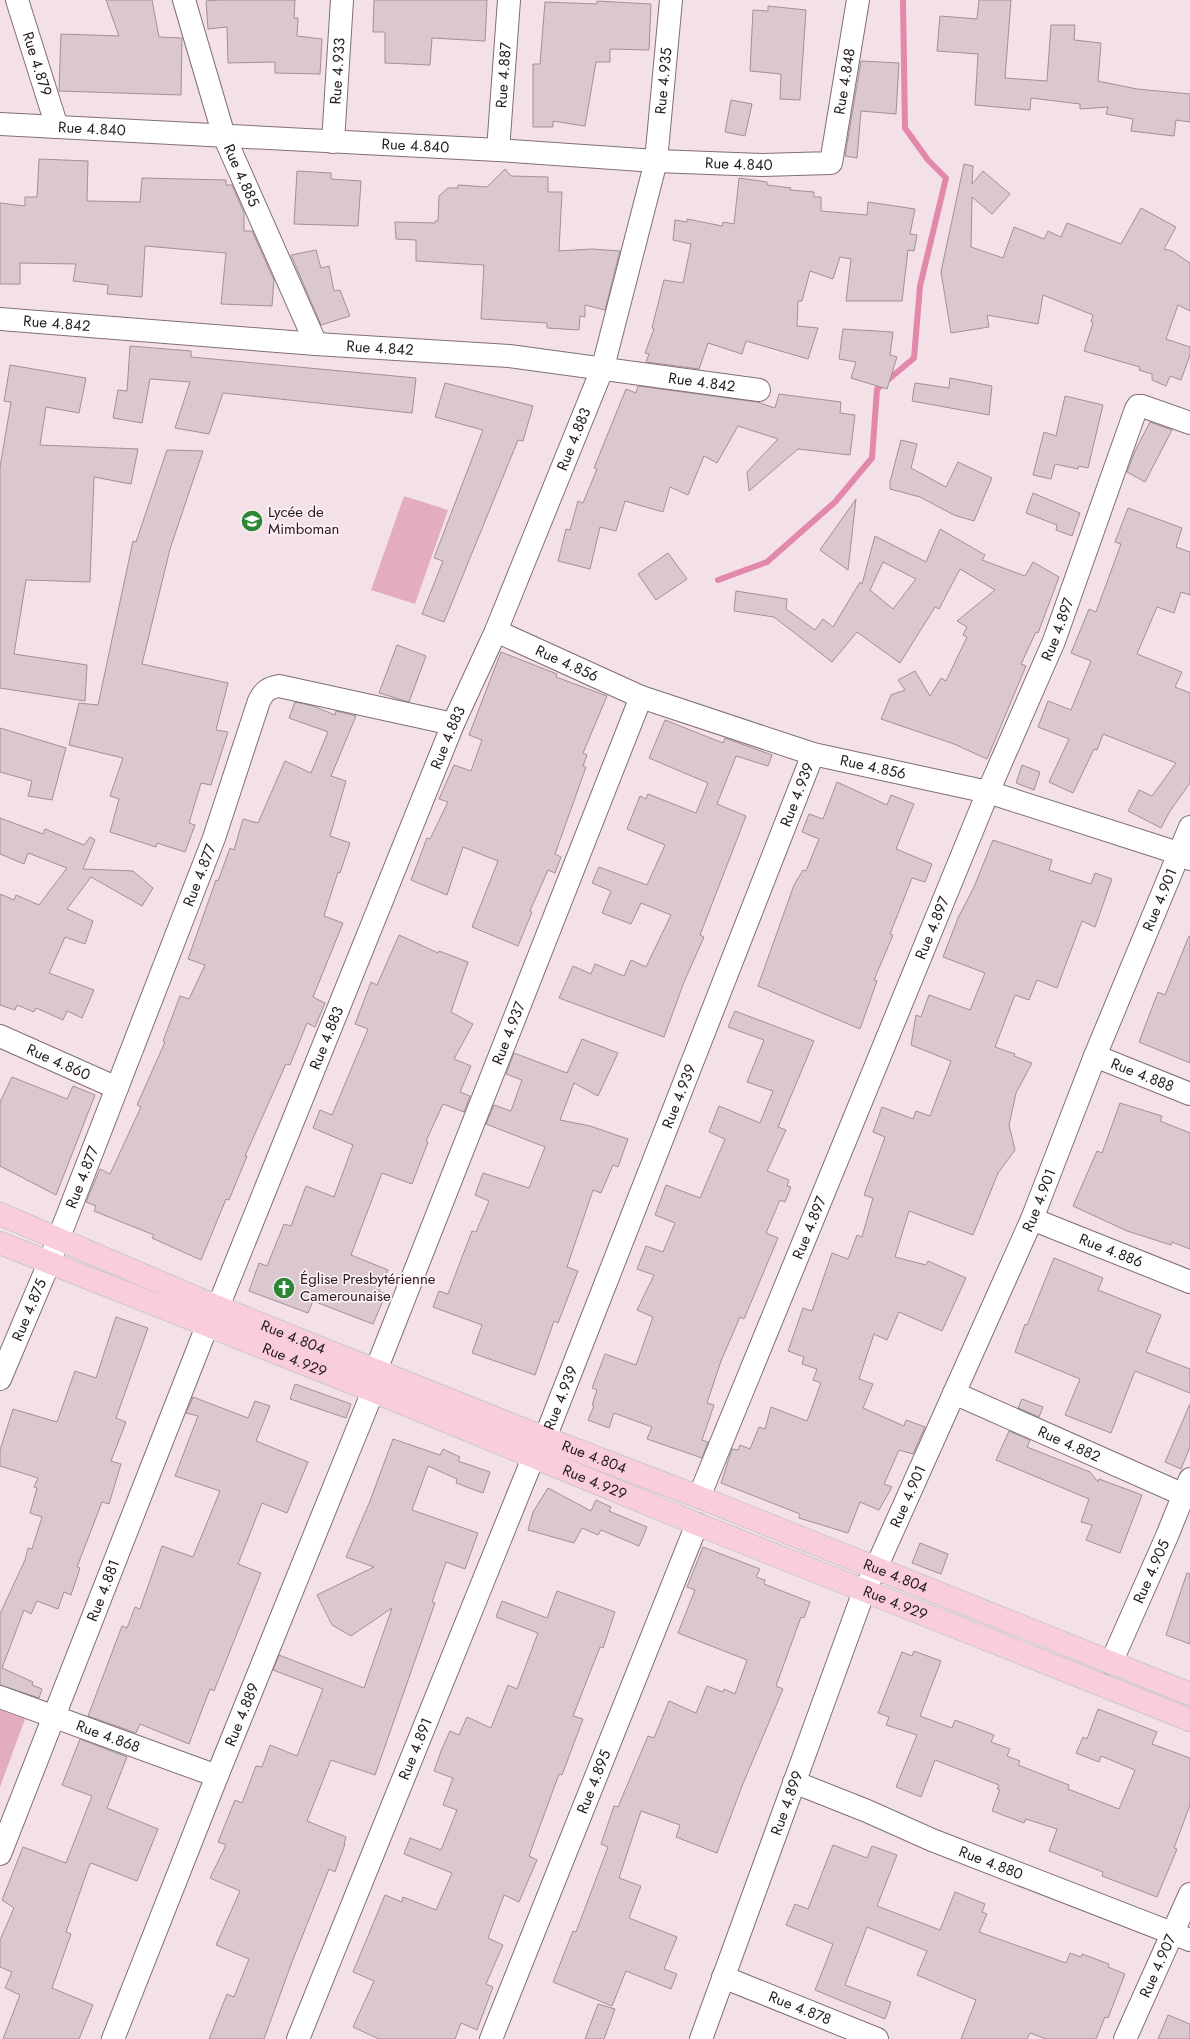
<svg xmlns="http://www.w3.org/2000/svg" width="1190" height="2039" viewBox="0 0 1190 2039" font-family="Jost,sans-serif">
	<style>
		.green { fill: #e4acc1 }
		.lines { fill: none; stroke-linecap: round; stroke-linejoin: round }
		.stream { stroke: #e288ac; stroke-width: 6 }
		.building { fill: #dac8ce; stroke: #a29096; fill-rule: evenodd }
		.minor-casing { stroke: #806f75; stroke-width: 24 }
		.major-casing { stroke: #cac9c9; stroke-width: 24 }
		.minor { stroke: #fff; stroke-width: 22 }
		.major { stroke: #facdde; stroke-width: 22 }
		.labels { text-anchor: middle; stroke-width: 3.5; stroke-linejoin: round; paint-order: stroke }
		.street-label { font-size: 15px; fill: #231c1f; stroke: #fff0f5 }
		.poi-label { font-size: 15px; fill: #231c1f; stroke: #fff0f5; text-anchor: start }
	</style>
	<rect width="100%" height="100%" fill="#f4e1e8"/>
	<path class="green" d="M404 496 448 510 415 604 371 590Z
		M0 1710 25 1719 0 1787Z"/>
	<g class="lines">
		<path class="stream" d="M718 580 767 562 835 502 872 458 877 389 914 358 920 286 946 178 928 160 905 128 903 0"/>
	</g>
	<path class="building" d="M106 0H152L159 37 182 38 181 95 59 91 61 34 119 36Z
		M219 0H295L294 18H298L297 36 322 39 320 74 275 73V62L228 63 227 27 208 29 206 1Z
		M374 0H487L485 41 432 38 430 65 385 63V32H373Z
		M979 0H1011L1005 78 1047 81 1051 25H1075L1074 40 1101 43 1098 81 1137 89 1190 94V122L1176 120 1174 136 1131 131 1133 119 1106 114 1108 107 1080 109V104L1031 98 1030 110 975 105 978 54 937 51 940 16 977 19Z
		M597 1 651 4 649 50 610 49V62H596L585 126 553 121V127H533V64H540L545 2 597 4Z
		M768 6 806 10 800 100 780 99 781 74 750 71 753 10 768 11Z
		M861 61 899 63 896 114 861 111 857 158 845 156Z
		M731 100 752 104 745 136 725 132Z
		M39 159 88 161 87 201 140 202 142 178 226 180V185H232L244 213V231H252L274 280 272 306 221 304 226 253 145 246 142 297 107 294 108 285 73 281 76 264 20 263V284H0V203L25 206V197H37Z
		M964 164 973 166 972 184 983 171 1010 194 992 214 972 197 971 247 1003 258 1014 227 1044 239 1048 231 1061 237 1067 223 1121 244 1141 208 1176 227 1164 249 1172 251 1190 263V311L1178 305 1166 339 1190 347V355L1181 380 1170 376 1166 386 1152 380V374L1139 370 1140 367 1084 351 1093 323 1091 322 1093 315 1043 295 1038 324 987 315 989 327 951 333 941 272Z
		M505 169 511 176 548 177V192H562L559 251 592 249 620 251 605 310 585 305V317L580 316 579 330 547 328V323L481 319 484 265 416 261V240L396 239 395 222 435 223V221H438L439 196 448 188H458V185L487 187Z
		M297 171 331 173V179L361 181 358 226 294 224Z
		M739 178 767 182V185L791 188 790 190 814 192V197H821V211L867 215 868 202 915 209 910 234 917 235 914 251 908 250 902 301H846L851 259 840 257 833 279 810 271 802 301H798L797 326 818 328 808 359 746 341 742 354 708 343 699 369 646 362 649 354 645 353 654 329 652 328 664 280 683 283 691 244 673 240 675 220 687 222V219L722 226 723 222 734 224Z
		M316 250 321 268 329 266 334 291 340 290 350 316 321 325 291 255Z
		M843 329 893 332 890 355 897 357 887 389 851 378 856 362 839 359Z
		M130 346 191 351V357L416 378 412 413 223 393 209 434 175 428 190 382 150 379 142 423 113 418 118 390 127 391Z
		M10 365 86 378 79 413 46 407 40 445 138 449 131 484 94 477 90 582 26 580 14 654 87 665 85 701 0 688V467L11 402 4 401Z
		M950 378 992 386 989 415 912 401 915 383 949 388Z
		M445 383 533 406 523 441 518 440 444 622 422 614 443 561 434 558 483 430 435 417Z
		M638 386 757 402 775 408 779 394 841 402 840 413 855 415 850 455 798 449 749 491 747 472 778 439 738 426 717 463 704 456 688 495 670 487 663 512 625 501 616 531 600 527 590 569 558 561 566 529 570 530 578 501 583 503 597 469 594 468 626 389 636 393Z
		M1065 396 1103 405 1088 468 1079 466 1078 469 1055 464 1051 479 1033 475 1044 432 1056 436Z
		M1150 422 1172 430 1145 482 1127 472 1135 451Z
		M901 440 917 444 911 468 946 487 958 462 992 478 974 521 954 515 920 497 890 489V482Z
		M167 450 203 451 170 549 142 664 228 683 216 730 228 732 211 785 201 783 189 823 195 825 185 852 157 843 156 847 110 832 119 799 110 796 123 758 69 745 79 703 98 705 133 541 136 542Z
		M1033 493 1080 513 1072 536 1056 530 1057 525 1026 513Z
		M856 499 848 570 820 550Z
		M1128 508 1182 528 1176 547 1190 552V595L1181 592 1174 613 1157 607 1137 654 1182 672 1175 687 1190 693V783L1170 811 1161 828 1128 811 1139 790 1152 796 1176 763 1103 734 1097 750 1094 749 1073 793 1049 782 1069 739 1038 727 1048 701 1071 710 1091 661 1071 653 1089 609 1096 612 1121 544 1115 542Z
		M940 529 985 555 982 560 1025 576 1033 562 1059 577 1038 633 1036 632 1021 664 1026 666 987 759 954 744 881 719 891 695 905 690 898 680 915 671 930 696 941 678 946 681 967 637 963 635 967 627 957 621 995 590 960 569 939 609 935 607 900 663 857 632 832 662 774 617 734 611 736 591 787 599 786 609 815 630 823 619 833 627 860 582 862 584 875 536 926 562ZM883 562 916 579 893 609 870 590Z
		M668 553 687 579 656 600 638 574Z
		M397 645 426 656 409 702 379 693Z
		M501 652 557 674 556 677 607 696 583 753 587 755 583 766 586 767 555 854 561 857 555 873 548 870 530 911 532 912 518 946 472 927 498 861 463 847 447 895 411 880 427 838 430 839 448 802 439 799 454 765 471 771 482 740 469 735Z
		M295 702 313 706 335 715 336 711 356 716 331 776 346 781 330 836 350 843 340 873 338 872 324 916 343 923 313 997 325 1003 315 1027 307 1023 290 1065 286 1064 245 1156H247L229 1200 226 1199 201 1260 152 1238 154 1235 94 1211 96 1206 86 1202 100 1169 110 1174 141 1107 137 1105 165 1042 163 1041 180 996 189 999 205 965 188 959 216 880 218 881 230 848 234 850 243 819 258 823 285 761 311 773 328 732 289 718Z
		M665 720 723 743 725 738 772 755 768 766 736 756 717 804 746 816 700 935 704 937 684 982 664 1037 559 998 573 966 591 974 595 964 624 976 631 960 646 967 671 915 641 903 631 924 602 913 611 891 592 883 599 867 647 885 665 845 627 829 640 796 646 799 648 794 696 813 708 783 649 758Z
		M0 728 66 748 52 800 28 796 32 781 0 772Z
		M1022 765 1040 772 1034 790 1016 783Z
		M837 782 887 805 891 795 914 804 896 849 932 864 925 882 912 878 890 934 893 935 874 980 877 981 860 1029 758 986 794 885 803 870 806 871 819 839 802 832 809 814 823 819Z
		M0 818 43 834 45 829 84 845 90 837 95 840 83 869 133 871 153 888 142 906 91 877 67 909 93 921 85 944 65 937 49 973 94 990 82 1018 67 1011 63 1020 36 1008 34 1012 17 1005 15 1010 0 1005V894L14 900 16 895 39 905 67 868 28 853 24 864 0 854Z
		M993 840 1052 860 1049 870 1091 884 1095 873 1112 879 1095 927 1082 921 1057 988 1037 980 1029 1000 1015 995 995 1047 1015 1054 1014 1056 1032 1063 1016 1093 1009 1125 1015 1150 998 1173 973 1235 909 1211 895 1257 926 1265 928 1261 966 1278 942 1331 899 1312 887 1340 874 1334 859 1379 873 1384 863 1408 904 1426 906 1420 925 1427 913 1454 899 1450 884 1484 892 1487 879 1510 860 1502 848 1533 799 1518 800 1514 721 1483 732 1449 738 1450 740 1445 750 1449 759 1427 765 1429 771 1407 807 1421 821 1383 813 1380 817 1369 802 1364 804 1357 788 1351 803 1308 812 1311 832 1253 848 1259 857 1235 862 1237 873 1198 864 1195 885 1137 873 1132 882 1107 913 1119 916 1111 930 1116 951 1061 911 1045 916 1015 921 1017 929 995 970 1010 985 973 943 957 958 918 974 887Z
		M399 935 438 953 439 951 468 962 451 1012 473 1024 454 1059 471 1066 460 1092 470 1096 464 1112 443 1104 426 1141 428 1142 412 1184 382 1173 351 1255 388 1270 379 1291 386 1294 373 1324 313 1301 308 1313 249 1291 259 1263 267 1266 284 1224 291 1226 306 1186 334 1197 353 1145 313 1128 320 1110 332 1115 368 1029 355 1024 371 982 377 985Z
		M1189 936H1190V1063L1139 1042 1158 992 1165 995Z
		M735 1011 814 1041 778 1127 786 1130 767 1171 789 1180 787 1186 791 1187 785 1202 780 1200 766 1233 778 1238 744 1319 740 1317 721 1361 707 1403 714 1405 702 1440 708 1442 702 1458 647 1439 652 1427 614 1413 609 1428 588 1420 594 1406 592 1405 597 1390 592 1388 605 1354 636 1365 653 1317 637 1310 654 1275 637 1269 646 1246 663 1252 675 1223 655 1215 666 1185 700 1198 725 1139 709 1132 719 1106 760 1123 773 1091 747 1082 764 1040 728 1027Z
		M582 1039 618 1053 598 1096 574 1083 560 1120 590 1126 628 1139 618 1167 613 1165 601 1193 593 1190 567 1267 578 1271 558 1323 554 1321 535 1375 472 1353 482 1325 433 1307 439 1291 448 1294 472 1231 476 1232 489 1201 475 1195 483 1173 529 1188 545 1147 486 1124 494 1105 511 1111 522 1080 506 1074 514 1053 567 1073Z
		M12 1077 67 1099 73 1086 95 1095 56 1195 0 1166V1102Z
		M1120 1103 1162 1116 1160 1121 1190 1133V1249L1172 1242 1171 1245 1127 1231 1073 1206 1097 1151 1102 1153Z
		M1054 1258 1103 1278 1098 1290 1161 1315 1146 1352 1190 1369V1393L1135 1371 1111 1433 1065 1415 1080 1379 1015 1352 1025 1324 1027 1325Z
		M116 1317 148 1328 116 1418 126 1422 111 1461 121 1464 109 1504 102 1502 77 1567 80 1568 71 1595 64 1592 58 1609 37 1601 31 1614 24 1610 2 1668 33 1682 32 1685 42 1689 39 1698 0 1685V1614L25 1560 28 1548 32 1549 42 1517 30 1513 37 1488 34 1487 38 1478 0 1466V1450L13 1409 57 1422 75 1371 96 1378Z
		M295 1384 351 1404 346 1418 290 1399Z
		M193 1397 248 1418 255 1401 270 1406 256 1441 308 1462 287 1513 262 1503 238 1564 261 1573 214 1691 210 1689 189 1744 140 1724 136 1733 88 1716 122 1626 127 1628 135 1607 140 1609 162 1546 193 1557 220 1491 175 1476 198 1416 186 1413Z
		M1022 1399 1043 1407 1039 1417 1018 1408Z
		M1190 1404V1447L1181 1469 1165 1462Z
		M1009 1431 1030 1440 1027 1447 1090 1472 1098 1482 1099 1479 1142 1495 1120 1553 1086 1540 1092 1525 1081 1522 1089 1499 996 1460Z
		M393 1439 440 1455 443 1449 460 1457 458 1461 490 1472 483 1493 456 1483 457 1479 428 1466 412 1510 478 1533 465 1569 446 1562 432 1602 435 1603 375 1775 331 1760 307 1821 346 1837 344 1844H345L335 1872 329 1869 292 1962 264 2039H209L227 1994 234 1997 249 1959 216 1945 240 1891 210 1878 226 1845 218 1842 235 1800 242 1803 256 1766 262 1767 270 1745 297 1756 323 1689 273 1670 279 1655 364 1688 392 1608 351 1636 332 1625 317 1595 374 1567 346 1557 370 1501Z
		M548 1488 591 1511 596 1500 611 1507 609 1511 647 1527 639 1546 601 1530 598 1535 582 1528 574 1543 528 1530 533 1512Z
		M920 1543 948 1554 941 1574 912 1563Z
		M703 1547 760 1569 756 1577 765 1580 764 1584 810 1602 804 1618 801 1617 776 1686 783 1689 742 1786 717 1853 676 1837 680 1825 641 1811 619 1878 641 1886 629 1918 677 1937 664 1969 677 1974 671 1989 626 1971 612 2006 553 1982 573 1931 576 1932 608 1847 601 1844 614 1806 618 1807 648 1736 654 1738 669 1701 696 1713 707 1686 723 1692 724 1689 735 1694 747 1660 678 1633 695 1590 687 1587Z
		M1187 1573 1190 1574V1644L1166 1635Z
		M557 1591 615 1612 603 1648 600 1647 573 1716 583 1719 562 1775 559 1774 529 1856 537 1860 519 1902 504 1895 488 1938 503 1945 486 1984 493 1987 477 2030 461 2023 455 2039H379L353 2027 374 1981 353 1972 385 1895 402 1902 403 1897 436 1910 452 1873 404 1854 410 1838 441 1850 457 1810 443 1805 453 1778 434 1771 441 1751 450 1731 459 1735 467 1717 491 1728 508 1685 517 1689 538 1633 496 1617 502 1601 547 1618Z
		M914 1651 941 1661 920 1716 952 1728 955 1720 994 1735 991 1742 1010 1749 1007 1756 1020 1761 1018 1765 1069 1785 1068 1789 1119 1809 1135 1770 1101 1756 1099 1762 1076 1753 1083 1737 1087 1739 1098 1709 1157 1732 1152 1744 1190 1758V1805L1174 1848 1177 1849 1157 1897 1102 1876 1103 1872 1049 1851 1057 1829 1026 1819 1024 1823 992 1811 1000 1789H997L999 1785 935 1760 921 1797 896 1787 917 1735 886 1725 889 1717 878 1713 902 1652 912 1656Z
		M80 1739 127 1757 107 1808 158 1829 137 1881 91 1863 89 1866 66 1932 71 1934 52 1988 93 2005 79 2039H3L20 1995 5 1988 12 1972 0 1967V1940L14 1908 2 1900 23 1847 66 1863 92 1796 62 1785Z
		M833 1845 867 1858 872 1846 897 1855 877 1906 940 1930 955 1892 985 1904 982 1912 987 1914 979 1932 1066 1963 1070 1953 1081 1957 1082 1954 1109 1964 1108 1967 1125 1974 1108 2018 1105 2017 1096 2039H1046L1030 2033 1027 2039H961L976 2000 917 1975 927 1951 867 1927 845 1985 891 2002 885 2019 815 1990 833 1944 786 1925 795 1904 808 1909Z
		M598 2004 615 2009 604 2039H585Z
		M1168 2015 1190 2024V2039H1158Z"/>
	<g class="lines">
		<g class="minor-casing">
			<g id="minor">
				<path id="s1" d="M17 0 57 127"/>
				<path id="s2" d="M184 0 224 136 316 344"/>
				<path id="s3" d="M0 124 498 150 656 161 762 165 831 163 858 0"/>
				<path id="s4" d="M333 142 342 0"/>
				<path id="s5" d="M498 150 509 0"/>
				<path id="s6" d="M0 319 316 344 509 356 759 390"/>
				<path id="s7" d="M496 631 641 697 813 754 988 792 1178 853 1190 859"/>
				<path id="s8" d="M0 1036 117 1088"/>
				<path id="s9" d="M1095 1056 1190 1094"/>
				<path id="s10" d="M1032 1219 1190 1282"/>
				<path id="s11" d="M218 1307 453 724 496 631 603 367 656 161 671 0"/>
				<path id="s12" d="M376 1370 641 697"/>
				<path id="s13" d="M0 1379 49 1263 214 838 259 701C264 691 268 688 279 686L453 724"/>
				<path id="s14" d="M954 1393 1184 1495"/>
				<path id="s15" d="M545 1438 813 754"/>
				<path id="s16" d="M699 1497 988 792 1054 641 1136 409 1138 406H1142L1190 423"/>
				<path id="s17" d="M1111 1663 1167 1536 1190 1479"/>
				<path id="s18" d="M0 1697 217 1776"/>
				<path id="s19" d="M794 1782 867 1811 932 1840 1190 1940"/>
				<path id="s20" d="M0 1854 207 1326"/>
				<path id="s21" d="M723 1977 877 2039"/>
				<path id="s22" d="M113 2039 217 1776 373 1391"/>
				<path id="s23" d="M298 2039 533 1458"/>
				<path id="s24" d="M491 2039 697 1524"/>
				<path id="s25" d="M701 2039 864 1591 876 1568 1032 1219 1095 1056 1190 827"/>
				<path id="s26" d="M1125 2039 1190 1894"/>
			</g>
		</g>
		<g class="major-casing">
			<g id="major">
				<path id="s27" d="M0 1214 218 1307 545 1438 699 1497 1190 1694"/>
				<path id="s28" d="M0 1243 373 1391 697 1524 1190 1720"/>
			</g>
		</g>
		<use href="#minor" class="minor"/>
		<use href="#major" class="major"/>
	</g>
	<defs>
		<g id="school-disc" transform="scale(1.15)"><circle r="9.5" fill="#2d8636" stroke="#fff0f5"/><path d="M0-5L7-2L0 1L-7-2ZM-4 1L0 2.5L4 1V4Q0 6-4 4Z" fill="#fff"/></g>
		<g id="church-disc" transform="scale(1.15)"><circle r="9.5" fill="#2d8636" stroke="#fff0f5"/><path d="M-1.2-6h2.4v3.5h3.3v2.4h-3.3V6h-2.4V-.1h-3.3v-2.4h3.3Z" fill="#fff"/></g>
	</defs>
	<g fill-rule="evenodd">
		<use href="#school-disc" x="252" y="521"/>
		<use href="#church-disc" x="284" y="1288"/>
	</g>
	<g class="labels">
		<g class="street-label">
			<text dy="5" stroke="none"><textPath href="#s1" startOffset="67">Rue 4.879</textPath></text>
			<text dy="5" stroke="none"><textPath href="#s4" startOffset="71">Rue 4.933</textPath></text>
			<text dy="5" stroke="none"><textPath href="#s5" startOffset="75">Rue 4.887</textPath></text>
			<text dy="5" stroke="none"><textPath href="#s11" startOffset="1309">Rue 4.935</textPath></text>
			<text dy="5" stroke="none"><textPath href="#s3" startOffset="915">Rue 4.848</textPath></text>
			<text dy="5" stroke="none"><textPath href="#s3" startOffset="92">Rue 4.840</textPath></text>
			<text dy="5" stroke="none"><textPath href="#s3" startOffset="416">Rue 4.840</textPath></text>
			<text dy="5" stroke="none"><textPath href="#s3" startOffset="740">Rue 4.840</textPath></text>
			<text dy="5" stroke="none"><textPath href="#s2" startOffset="185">Rue 4.885</textPath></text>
			<text dy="5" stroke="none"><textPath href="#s6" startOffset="57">Rue 4.842</textPath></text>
			<text dy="5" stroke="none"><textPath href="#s6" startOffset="381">Rue 4.842</textPath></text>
			<text dy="5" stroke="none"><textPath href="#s6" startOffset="705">Rue 4.842</textPath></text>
			<text dy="5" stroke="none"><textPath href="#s11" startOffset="938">Rue 4.883</textPath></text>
			<text dy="5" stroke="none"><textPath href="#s16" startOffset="939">Rue 4.897</textPath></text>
			<text dy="5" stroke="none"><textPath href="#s7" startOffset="78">Rue 4.856</textPath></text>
			<text dy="5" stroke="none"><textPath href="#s11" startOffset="614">Rue 4.883</textPath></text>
			<text dy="5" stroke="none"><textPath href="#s7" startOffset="402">Rue 4.856</textPath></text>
			<text dy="5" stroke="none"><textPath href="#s15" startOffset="691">Rue 4.939</textPath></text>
			<text dy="5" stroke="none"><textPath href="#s13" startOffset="542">Rue 4.877</textPath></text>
			<text dy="5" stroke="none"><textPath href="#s25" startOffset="1229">Rue 4.901</textPath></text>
			<text dy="5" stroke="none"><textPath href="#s16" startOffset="615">Rue 4.897</textPath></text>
			<text dy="5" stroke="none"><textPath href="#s12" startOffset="362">Rue 4.937</textPath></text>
			<text dy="5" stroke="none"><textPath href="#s11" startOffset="290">Rue 4.883</textPath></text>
			<text dy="5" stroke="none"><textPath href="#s8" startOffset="64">Rue 4.860</textPath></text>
			<text dy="5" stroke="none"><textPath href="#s9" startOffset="51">Rue 4.888</textPath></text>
			<text dy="5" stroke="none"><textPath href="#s15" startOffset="367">Rue 4.939</textPath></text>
			<text dy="5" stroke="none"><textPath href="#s13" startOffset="218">Rue 4.877</textPath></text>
			<text dy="5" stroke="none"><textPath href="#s25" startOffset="905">Rue 4.901</textPath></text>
			<text dy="5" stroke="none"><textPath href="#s16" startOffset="291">Rue 4.897</textPath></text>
			<text dy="5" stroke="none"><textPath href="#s10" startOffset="85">Rue 4.886</textPath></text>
			<text dy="5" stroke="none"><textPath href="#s13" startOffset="75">Rue 4.875</textPath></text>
			<text dy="5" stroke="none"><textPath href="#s27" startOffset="318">Rue 4.804</textPath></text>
			<text dy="5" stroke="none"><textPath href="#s28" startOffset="317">Rue 4.929</textPath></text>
			<text dy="5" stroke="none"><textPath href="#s15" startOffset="43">Rue 4.939</textPath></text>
			<text dy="5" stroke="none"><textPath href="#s14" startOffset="126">Rue 4.882</textPath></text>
			<text dy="5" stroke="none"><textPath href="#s27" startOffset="642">Rue 4.804</textPath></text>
			<text dy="5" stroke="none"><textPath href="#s28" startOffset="641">Rue 4.929</textPath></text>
			<text dy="5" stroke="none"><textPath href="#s25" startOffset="581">Rue 4.901</textPath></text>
			<text dy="5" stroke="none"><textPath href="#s17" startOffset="100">Rue 4.905</textPath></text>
			<text dy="5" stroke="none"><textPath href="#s27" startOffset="966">Rue 4.804</textPath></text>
			<text dy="5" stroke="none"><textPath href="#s20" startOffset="283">Rue 4.881</textPath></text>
			<text dy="5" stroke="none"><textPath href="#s28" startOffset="965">Rue 4.929</textPath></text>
			<text dy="5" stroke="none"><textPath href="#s22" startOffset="349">Rue 4.889</textPath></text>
			<text dy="5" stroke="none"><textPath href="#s18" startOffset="115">Rue 4.868</textPath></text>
			<text dy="5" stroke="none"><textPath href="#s23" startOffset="313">Rue 4.891</textPath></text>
			<text dy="5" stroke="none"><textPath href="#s24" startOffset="277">Rue 4.895</textPath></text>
			<text dy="5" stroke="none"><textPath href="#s25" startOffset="251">Rue 4.899</textPath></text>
			<text dy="5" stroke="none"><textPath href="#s19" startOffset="213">Rue 4.880</textPath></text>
			<text dy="5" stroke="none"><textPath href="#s26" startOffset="80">Rue 4.907</textPath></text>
			<text dy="5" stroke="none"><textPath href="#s21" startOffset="83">Rue 4.878</textPath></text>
		</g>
		<g class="poi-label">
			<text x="268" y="517">Lycée de<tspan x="268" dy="17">Mimboman</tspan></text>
			<text x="300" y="1284">Église Presbytérienne<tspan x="300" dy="17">Camerounaise</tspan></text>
		</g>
	</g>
</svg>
